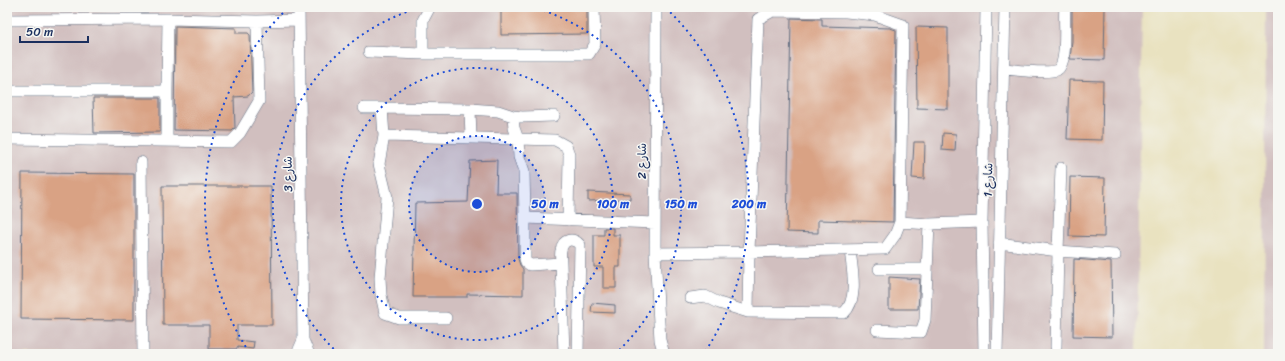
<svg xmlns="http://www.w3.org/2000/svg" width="1285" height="361" viewBox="0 0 1285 361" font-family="Sriracha,'Playpen Sans Arabic',sans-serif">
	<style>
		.industrial { fill: #d1bfbf }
		.building { fill: #d9a284 }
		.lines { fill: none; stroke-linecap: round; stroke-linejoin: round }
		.minor-casing { stroke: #636e80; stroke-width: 12 }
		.minor { stroke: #fff; stroke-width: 11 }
		.ring { fill: none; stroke: #1d4ed8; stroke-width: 2; stroke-dasharray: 2 4 }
		.labels { text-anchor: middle; stroke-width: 3; stroke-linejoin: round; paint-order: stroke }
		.street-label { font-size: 12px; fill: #1b2f5e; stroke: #f6f6f2 }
		.centre { fill: #1d4ed8; stroke: #f6f6f2; stroke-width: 2 }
		.ring-label { font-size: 12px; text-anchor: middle; font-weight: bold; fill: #1d4ed8; stroke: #f6f6f2; stroke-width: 3; stroke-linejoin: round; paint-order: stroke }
	</style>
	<rect width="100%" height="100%" fill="#f6f6f2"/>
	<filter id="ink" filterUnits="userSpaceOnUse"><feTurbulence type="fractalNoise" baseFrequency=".025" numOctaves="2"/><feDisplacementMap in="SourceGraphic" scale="8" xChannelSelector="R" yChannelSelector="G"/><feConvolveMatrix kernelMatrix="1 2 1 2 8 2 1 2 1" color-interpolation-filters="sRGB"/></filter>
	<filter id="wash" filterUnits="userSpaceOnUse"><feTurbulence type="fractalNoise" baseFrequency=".012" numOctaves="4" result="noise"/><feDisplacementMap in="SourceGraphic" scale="16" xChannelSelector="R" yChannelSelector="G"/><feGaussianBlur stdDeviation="0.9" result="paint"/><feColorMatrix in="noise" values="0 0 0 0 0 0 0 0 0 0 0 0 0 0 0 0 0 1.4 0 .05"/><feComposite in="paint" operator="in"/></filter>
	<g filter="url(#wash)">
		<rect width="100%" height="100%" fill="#e9e2c0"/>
		<path class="industrial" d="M7 7H1142L1137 354H7Z
			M1266 7H1278V354H1264Z"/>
		<g id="blocks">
			<path class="building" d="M501 7H587V34L501 35Z
				M1072 7H1105L1104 60 1070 59 1072 41Z
				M791 18 822 19V26L890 28 896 30 893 222 818 220V233L787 232Z
				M175 26 236 28V33H248L250 35 252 92 248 96 234 97 235 128 232 131 174 130Z
				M916 27 948 28V109L917 108Z
				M1069 80 1103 81 1102 140 1067 139Z
				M93 98H160V132L94 133Z
				M943 133 956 134 955 151 942 150Z
				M914 142H925L924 179 912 178Z
				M497 160 496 193H517L518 259 520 265 523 269V295L467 294V297H413L415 203 468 202 470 161Z
				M22 173 134 174V320L21 319Z
				M1070 177 1105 178 1104 237 1069 236Z
				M162 186H271L272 325H237V340L254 342 253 349 237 347V349H209V325H163Z
				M588 192 630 194V199L588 201Z
				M604 228H613V235H620V267H616V288H603V267H594V235H604Z
				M1074 259 1111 262 1112 337 1073 336Z
				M889 277 920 279 918 309H889Z
				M592 303 615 305V313L591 312Z"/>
		</g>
	</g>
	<g filter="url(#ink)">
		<use href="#blocks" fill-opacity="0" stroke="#636e80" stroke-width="1"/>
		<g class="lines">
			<g class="minor-casing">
				<path id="minor" d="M430 7 423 20V54H589L595 44 594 7
					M656 7 655 253 660 340 664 354
					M7 20 168 19 257 21 299 20
					M369 52 423 54
					M1004 69C1014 70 1049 74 1057 70 1069 63 1063 21 1065 7
					M7 91H167L168 19
					M364 108H382L384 136 518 139 514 128 513 116
					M382 108 470 109 498 111 513 116 522 117 554 116
					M470 109 471 138
					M384 136 379 164 387 197 380 278 381 295 385 313 399 318H446
					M7 139 231 142 240 133 259 101 257 21
					M167 141V91
					M141 162 143 354
					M525 218V259L526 262 530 265 561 263 564 354
					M568 220 569 154 566 146 555 140 518 139 519 157 524 171 525 218 655 223
					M999 243 1058 251 1061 168
					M850 250C852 269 859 299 844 313L748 312 749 252 758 19 773 11 846 12 875 15 903 25 900 222
					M655 253 749 252 885 249 895 235 900 222 929 224 982 222
					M561 263C561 259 560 254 561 250 563 239 573 237 580 245L578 354
					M879 269H927
					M690 298 705 296 719 303 748 312
					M877 330 921 332 925 320 929 224
					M303 340 309 354
					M1056 347 1058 251 1115 255
					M297 354 303 340 299 7
					M984 354 982 222 986 7
					M997 354 1005 7"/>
			</g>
			<use href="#minor" class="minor"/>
		</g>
	</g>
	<circle cx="477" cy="204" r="68" fill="#1d4ed8" fill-opacity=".12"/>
	<g class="ring">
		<circle cx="477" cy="204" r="68"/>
		<circle cx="477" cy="204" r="136"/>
		<path d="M338 353A204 204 0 0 1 422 7M532 7A204 204 0 0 1 616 353"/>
		<path d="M249 352A272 272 0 0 1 288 8M666 8A272 272 0 0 1 705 352"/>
	</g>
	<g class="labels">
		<g class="street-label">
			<text transform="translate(642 161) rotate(-90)" y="4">شارع 2</text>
			<text transform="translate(288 174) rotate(-91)" y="4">شارع 3</text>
			<text transform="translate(988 180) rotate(-89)" y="4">شارع 1</text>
		</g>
	</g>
	<circle cx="477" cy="204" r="6" class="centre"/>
	<g class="ring-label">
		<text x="545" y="208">50 m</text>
		<text x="613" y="208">100 m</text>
		<text x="681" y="208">150 m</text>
		<text x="749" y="208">200 m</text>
	</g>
	<rect width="1285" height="361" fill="none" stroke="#f6f6f2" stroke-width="24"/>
	<path d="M20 36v6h68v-6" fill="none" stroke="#1b2f5e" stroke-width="2"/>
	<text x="26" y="36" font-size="12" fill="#1b2f5e" stroke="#f6f6f2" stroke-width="3" paint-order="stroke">50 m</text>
</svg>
